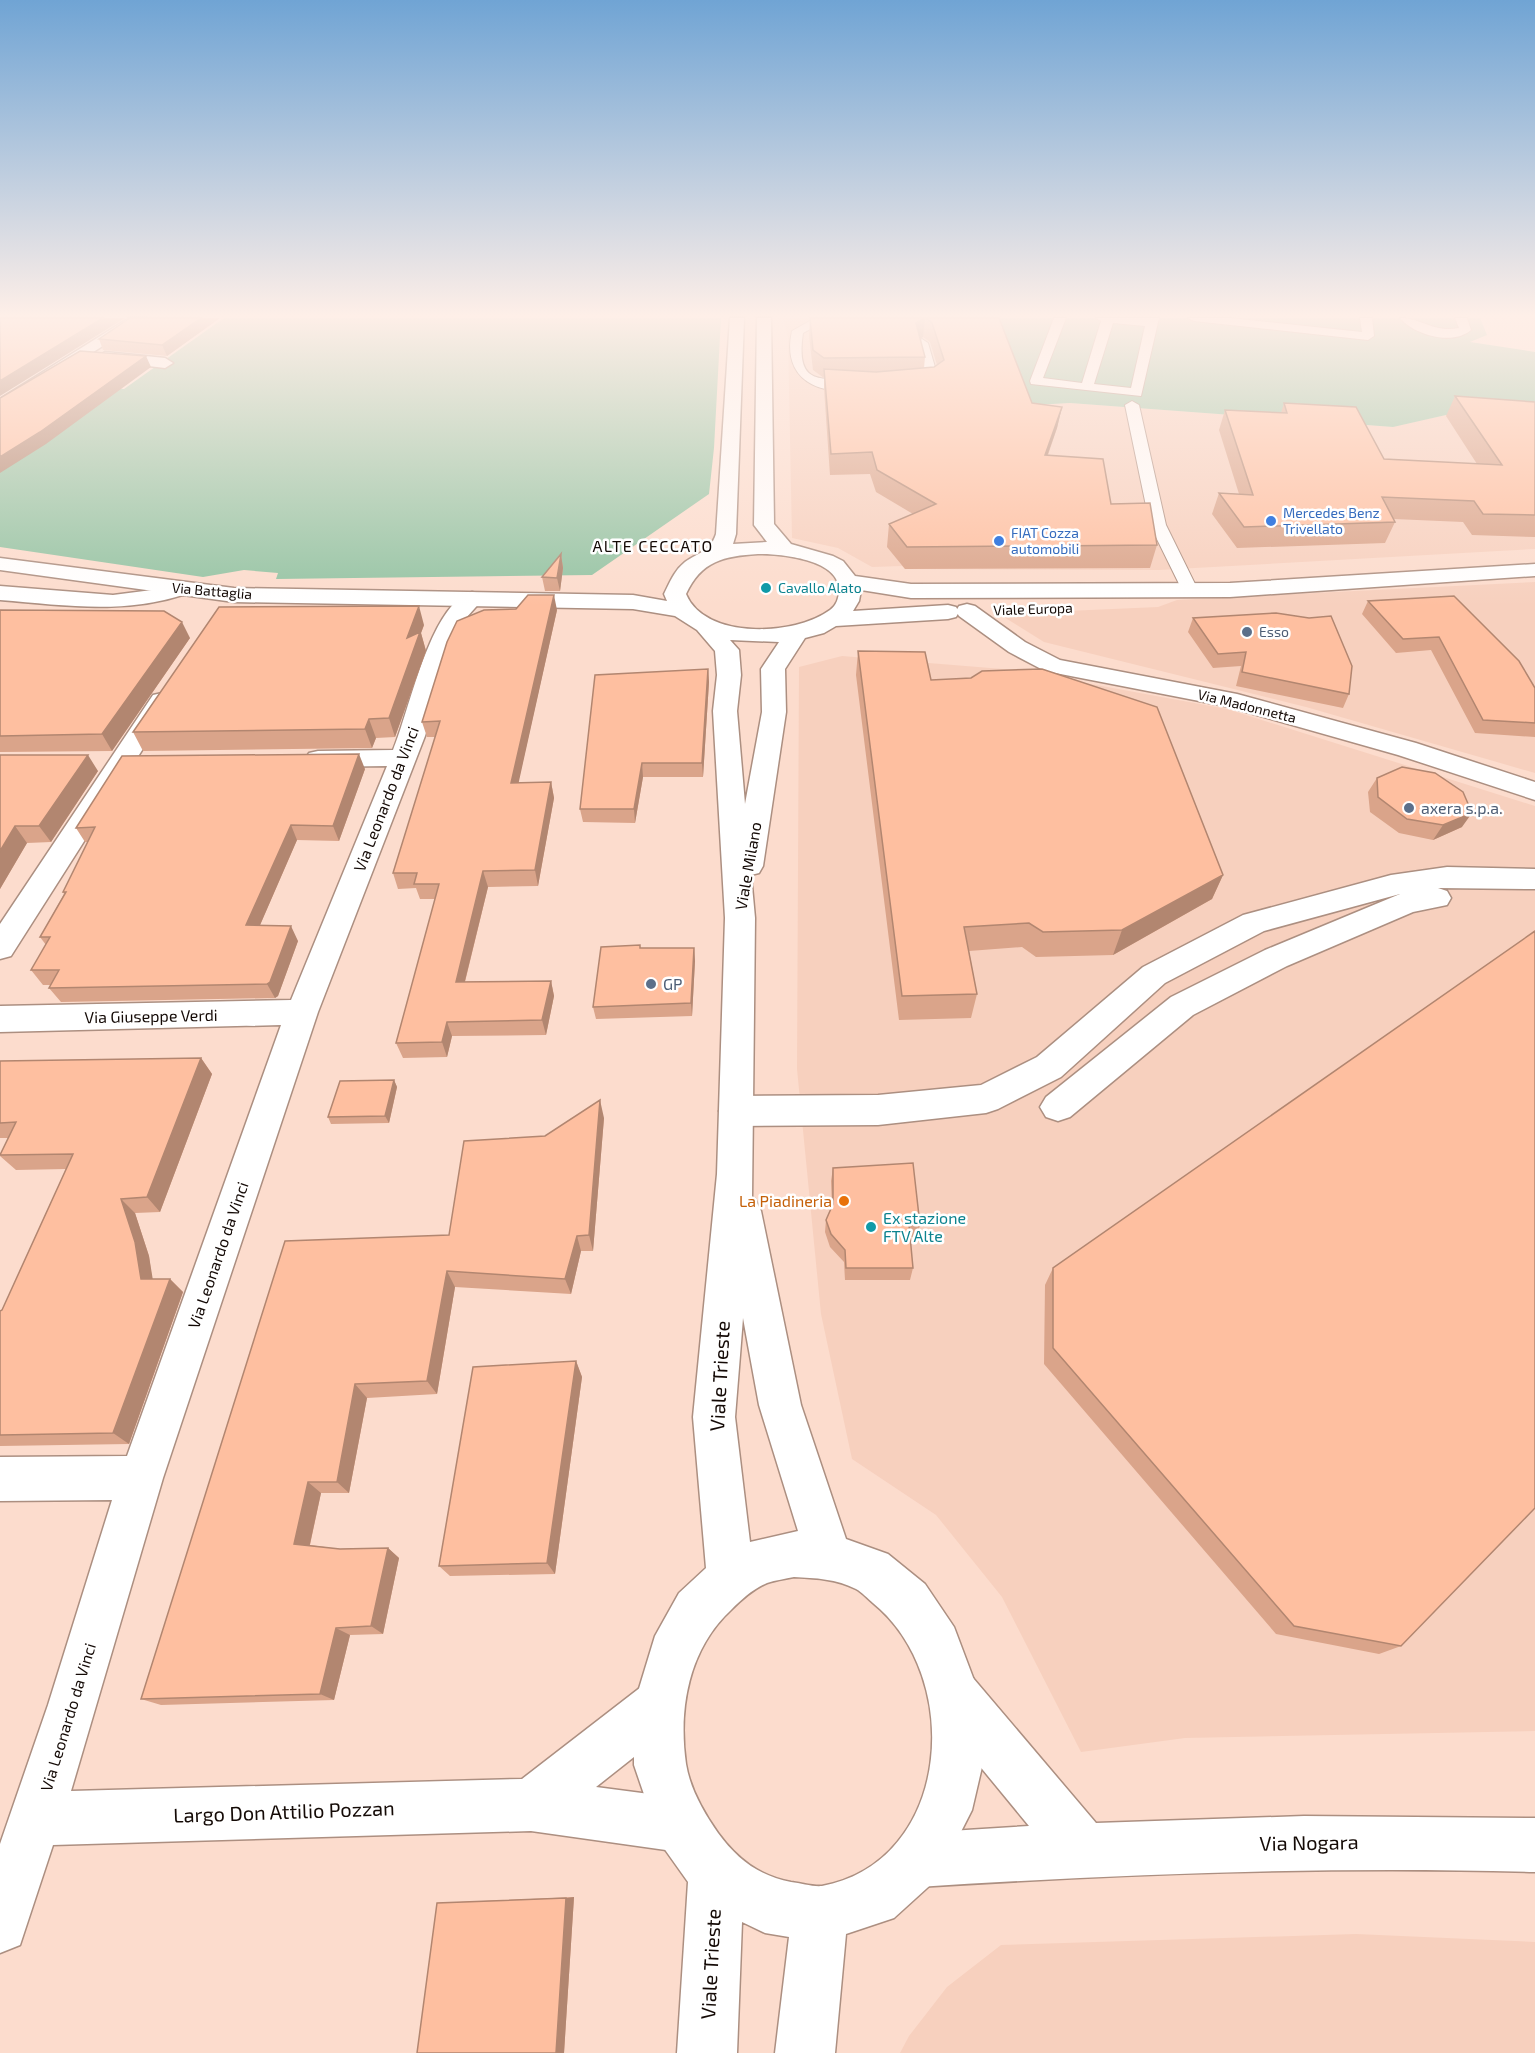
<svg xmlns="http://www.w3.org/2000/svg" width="1535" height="2053" viewBox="0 0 1535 2053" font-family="'Exo 2',sans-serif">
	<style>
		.built { fill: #f7d0be }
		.green { fill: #95c4a4 }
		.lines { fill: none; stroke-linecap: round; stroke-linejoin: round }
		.service-casing { stroke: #ac8f81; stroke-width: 2 }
		.minor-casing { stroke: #ac8f81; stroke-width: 3 }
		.secondary-casing { stroke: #ac8f81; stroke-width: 3 }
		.service { fill: #fff; fill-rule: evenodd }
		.minor { fill: #fff; fill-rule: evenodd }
		.secondary { fill: #fff; fill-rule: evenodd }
		.wall { fill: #daa48a; fill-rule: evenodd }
		.shaded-wall { fill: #b28670 }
		.building { fill: #febfa0; stroke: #b28670; stroke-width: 1.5 }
		.shop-dot { fill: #3f7fe0; stroke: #fff; stroke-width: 2 }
		.culture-dot { fill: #0f9aa8; stroke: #fff; stroke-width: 2 }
		.service-dot { fill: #5c6f8a; stroke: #fff; stroke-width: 2 }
		.food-dot { fill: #e8710a; stroke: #fff; stroke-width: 2 }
		.labels { text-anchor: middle; stroke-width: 5; stroke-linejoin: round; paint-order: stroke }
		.far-shop-label { font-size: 14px; fill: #366cbe; stroke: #fff; text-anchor: start }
		.far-culture-label { font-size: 14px; fill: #0d838f; stroke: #fff; text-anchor: start }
		.far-street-label { font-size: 14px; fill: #140a06; stroke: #fff }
		.far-service-label { font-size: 14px; fill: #4e5e75; stroke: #fff; text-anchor: start }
		.far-quarter-label { font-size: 16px; letter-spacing: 1.5px; fill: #140a06; stroke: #fff }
		.street-label { font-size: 16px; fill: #140a06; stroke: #fff }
		.service-label { font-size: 16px; fill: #4e5e75; stroke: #fff; text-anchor: start }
		.food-label { font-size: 16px; fill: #c56008; stroke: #fff; text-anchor: end }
		.culture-label { font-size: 16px; fill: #0d838f; stroke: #fff; text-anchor: start }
		.near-street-label { font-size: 20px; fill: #140a06; stroke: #fff }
	</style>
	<rect width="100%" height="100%" fill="#fcdccd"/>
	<path class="built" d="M783 318H989L1017 406 1070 403 1392 427 1446 415 1535 423V549L1159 570 905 569 902 566 872 567 838 548 792 538 788 337Z
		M1535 582V773L1306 707 1044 642 999 614 1158 607 1177 600Z
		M842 656 1015 670 1227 709 1535 806V1731L1185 1738 1081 1752 1002 1597 936 1515 852 1459 821 1314 797 1069 799 667Z
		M1356 1934 1535 1942V2053H900L909 2036 947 1987 1001 1945Z"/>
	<path class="green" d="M224 318H721L714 448 709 494 592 575 276 579 278 573 244 570 203 577 0 547V421L60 384 124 389Z
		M989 318H1480L1487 335 1470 342 1535 352V423L1446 415 1393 427 1070 403 1016 406Z"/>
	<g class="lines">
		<g class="service-casing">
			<path id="service" d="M815 318 827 320 803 333C794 393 828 374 862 382V388C819 398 781 379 792 331Z
				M1054 318H1066L1043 378 1082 383 1101 321 1096 318H1159L1141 396 1031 384 1030 381ZM1113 323 1145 326 1131 388 1094 384Z
				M1188 318H1230L1362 332 1360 318H1372L1374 336 1368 340 1194 321Z
				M1400 318C1422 318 1433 333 1459 328L1455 318H1467L1471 330C1453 346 1414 335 1400 318Z
				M922 339 928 343 939 381 933 385 910 388V382L926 379 916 343Z
				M1132 401 1139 405 1166 525 1198 590 1196 594H1184L1182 590 1150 525 1125 405Z"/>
		</g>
		<g class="minor-casing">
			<path id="minor" d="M129 318H147L0 411V399Z
				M105 352 165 358 173 363 165 368 99 360 97 357Z
				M178 582 186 584 189 589 186 594C123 615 64 605 0 600V586L113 595 152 590Z
				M472 592 480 594 483 599 466 618 449 656 425 736 318 1012 163 1478 71 1791 522 1779 641 1687 659 1680 677 1687 684 1705 677 1723 596 1787 680 1798 699 1806 707 1825 699 1844 680 1852 531 1831 53 1845 20 1945 0 1953V1844L48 1705 112 1500 0 1501V1457L127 1456 281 1025 0 1032V1006L291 1000 387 766 318 767 309 765 305 759 309 753 318 751 393 750C409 713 430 603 472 592Z
				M967 604 975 606 1025 642 1060 660 1237 694 1416 743 1535 782V800L1398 755 1225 706 1045 671 1009 652 959 616 956 611 959 606Z
				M162 693 171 695 174 700 11 956 0 959V924L153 695Z
				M1447 867 1535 869V889L1438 888 1447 891 1451 898 1447 905 1413 912 1287 966 1193 1015 1070 1117 1058 1121 1046 1117 1040 1107 1046 1097 1171 997 1265 950 1400 894 1264 931 1165 983 1061 1077 998 1109 986 1113 878 1125 737 1126 725 1121 719 1111 725 1101 737 1096 878 1095 981 1085 1037 1057 1143 967 1243 915 1391 875Z
				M955 1671 973 1678 1096 1823 1304 1816 1535 1818V1872C1329 1866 1124 1874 918 1887L899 1879 891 1860 899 1841 918 1833 1029 1826 937 1714 930 1696 937 1678Z"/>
		</g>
		<g class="secondary-casing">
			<path id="secondary" d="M730 318H744L736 534 733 544 767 542 754 525 757 318H771L774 524 791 544 833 556 843 561 855 576 911 584 1230 583 1535 564V576L1230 597 911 598 861 590 859 601 853 611 948 605 956 607 959 612 956 617 948 619 836 626 824 633 805 638 785 669 786 712 763 866 759 873 751 875 755 918 752 1198 755 1199 761 1211 801 1405 846 1539 888 1554 925 1584 954 1627 980 1696 985 1754 972 1810 937 1879 894 1918 846 1934 835 2053H775L789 1937 765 1933 742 1922 737 2053H677L688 1882 661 1844 634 1765V1705L655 1636 679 1593 706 1568 693 1417 717 1174 725 918 713 711 717 675 715 651 697 630 675 616 633 609 234 602 0 570V558L234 588 633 595 667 601 664 594C670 582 674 571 685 562 699 552 710 552 716 534ZM758 554C781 554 839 559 839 590 839 598 836 606 830 610 795 636 705 640 686 594 701 561 724 556 758 554ZM730 640 779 642 761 669 762 712 745 804 737 711 741 675 739 650ZM743 1318 759 1405 798 1531 750 1542 735 1417ZM794 1577C815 1578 837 1579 856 1589 862 1592 868 1599 873 1603 965 1678 951 1862 822 1886 813 1887 801 1883 791 1882 759 1876 737 1859 718 1833 704 1813 690 1789 686 1764 678 1708 689 1649 731 1610 742 1599 753 1589 767 1583 776 1580 785 1579 794 1577Z"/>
		</g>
		<use href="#service" class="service"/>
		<use href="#minor" class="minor"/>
		<use href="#secondary" class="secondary"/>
	</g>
	<path class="wall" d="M220 318 167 356 103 350 99 339Z
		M810 318H999L1032 403 1062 407 1057 428 1048 455 1111 504 1157 545 1150 568 905 569 887 547 889 524 913 514 876 492 870 474 830 475 824 389V378L813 370 809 336ZM923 337 930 342 937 365 934 367 924 368 925 357 920 339Z
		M1455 396 1535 402V537L1472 535 1463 522 1394 519 1395 522 1385 543 1237 548 1212 514 1219 493 1239 494 1219 430 1225 410 1281 413 1284 403 1384 459 1477 464 1446 416Z
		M561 554 563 568 560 591H545L542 577Z
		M1454 596 1535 688V737L1475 733 1431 650 1396 653 1362 614 1368 601Z
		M0 610 190 638 112 751 0 752Z
		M557 610 518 783 551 782 554 798 538 886 488 887 465 982 551 981 554 996 546 1035 452 1036 447 1057 403 1058 396 1043 435 899H420L416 888 398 889 393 873 435 737H427L422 722Z
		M1193 618 1349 694 1343 708 1236 686 1241 666 1213 668 1188 632Z
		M424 625 421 633 426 651 395 737 376 738 372 748 143 751 133 732Z
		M858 651 931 680 1223 875 1212 899 1113 955 1036 957 1022 947 969 951 977 994 971 1018 899 1020 856 675Z
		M708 669 709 682 703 777H643L635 823 583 822 580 809Z
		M0 755 98 771 51 842 27 843 0 889Z
		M365 769 339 841 297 840 260 925 298 941 278 996 275 998 61 1002 49 988 51 985H43L31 970 46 945 40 937 64 894 63 892 88 842H85L76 828Z
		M1377 778 1462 827 1433 840 1399 833 1370 812 1368 792Z
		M640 945V948H694L695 961 692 1016 596 1019 593 1007Z
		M201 1058 212 1074 160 1212 135 1213 149 1256 152 1279H170L183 1292 129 1444 0 1446V1311L2 1310 66 1169 16 1170 0 1156 8 1138H0V1061Z
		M394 1080 397 1087 389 1123 331 1124 328 1117Z
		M604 1118 593 1251H581L571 1294 455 1287 437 1394 367 1398 349 1493H321L310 1545 340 1549 388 1548 399 1558 383 1634 350 1635 334 1700 161 1705 141 1699 449 1235 545 1136Z
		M833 1168 920 1225 917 1237H910L913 1268 910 1280H845L844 1262 830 1247 825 1232 826 1220 832 1207 831 1181Z
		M1053 1268 1401 1646 1379 1654 1276 1634 1044 1364 1045 1285Z
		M576 1361 582 1377 555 1574 450 1576 439 1566Z
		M574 1897 564 2053H417L437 1903Z"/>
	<path class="shaded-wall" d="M103 318H125L0 396V381Z
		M201 318H220L167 356 162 345Z
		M925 318 923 337 914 342 916 323Z
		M146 356 151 367 46 444 0 473V457Z
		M1062 407 1057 428 1040 476 1045 455Z
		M561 554 563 568 560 591 557 578Z
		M554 595 557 610 515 799 511 783Z
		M419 606 424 625 421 633 426 651 395 737 389 718 407 638Z
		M182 622 190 638 112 751 102 734Z
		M708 669 709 682 703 777 702 763Z
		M369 719 376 738 372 748 365 729Z
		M359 754 365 769 339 841 333 826Z
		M88 755 98 771 51 842 39 826Z
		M642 763 643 777 635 823 634 809Z
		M551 782 554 798 538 886 535 870Z
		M1472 813 1462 827 1433 840 1443 825Z
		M291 825 297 840 254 939 246 925Z
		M15 826 27 843 0 889V851Z
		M483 871 488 887 461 997 456 982Z
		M1223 875 1212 899 1113 955 1122 930Z
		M291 926 298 941 278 996 275 998 267 984Z
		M694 948 695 961 692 1016 691 1003Z
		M551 981 554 996 546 1035 542 1020Z
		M447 1022 452 1036 447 1057 442 1042Z
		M201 1058 212 1074 160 1212 147 1197Z
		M394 1080 397 1087 389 1123 385 1116Z
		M600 1100 604 1118 593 1251 589 1235Z
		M121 1199 135 1213 149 1256 155 1293 141 1279Z
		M577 1236 581 1251 571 1294 565 1279Z
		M447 1271 455 1287 437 1394 427 1381Z
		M170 1279 183 1292 129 1444 113 1433Z
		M576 1361 582 1377 555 1574 547 1563Z
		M355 1384 367 1398 349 1493 337 1482Z
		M308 1482 321 1493 308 1553 294 1544Z
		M388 1548 399 1558 383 1634 371 1626Z
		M336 1628 350 1635 334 1700 320 1694Z
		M574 1897 564 2053H556L566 1898Z"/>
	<path class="building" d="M0 318H103L0 381Z
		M130 318H201L162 345 99 339Z
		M810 318H924L916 323 925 357 824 358 813 350Z
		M926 318H999L1032 403 1062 407 1045 455 1103 459 1111 504 1150 503 1157 545 907 547 889 524 936 504 877 470 872 452 831 454 824 369 876 372 934 367 944 360 932 323Z
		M80 351 146 356 40 432 0 457V398Z
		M1455 396 1535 402V515L1483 514 1474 501 1382 497 1395 522 1244 527 1219 493 1253 495 1225 410 1287 413 1284 403 1356 407 1384 459 1502 465Z
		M561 554 557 578 542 577Z
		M528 595H554L511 783 551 782 535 870 483 871 456 982 551 981 542 1020 447 1022 442 1042 396 1043 439 884H414L417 873H393L440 721 422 722 447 642 457 621 484 610 516 609Z
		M1454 596 1519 661 1535 688V723L1483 720 1439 637 1403 639 1368 601Z
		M419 606 407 638 420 632 389 718 369 719 365 729 133 732 219 607Z
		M0 610 164 611 182 622 102 734 0 736Z
		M1276 613 1309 618 1331 616 1352 666 1349 694 1242 672 1246 652 1218 654 1193 618Z
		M858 651 925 652 931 680 971 678 982 671 1042 669 1157 707 1223 875 1122 930 1043 932 1029 923 964 927 977 994 902 996Z
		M708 669 702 763H642L634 809H580L595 675Z
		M359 754 333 826 291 825 246 925 291 926 270 982 267 984 49 988 59 970H31L50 937H40L66 892H63L95 827 76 828 122 756Z
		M0 755H88L39 826H15L0 851Z
		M1402 767 1435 773 1463 792 1472 813 1443 825 1407 819 1378 797 1377 778Z
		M1535 931V1508L1401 1646 1294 1626 1053 1348V1268Z
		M640 945V948H694L691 1003 593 1007 601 947Z
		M201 1058 147 1197 121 1199 135 1242 141 1279H170L113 1433 0 1435V1311L2 1310 73 1154 0 1155 16 1122 0 1123V1061Z
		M394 1080 385 1116 328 1117 340 1081Z
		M600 1100 589 1235 577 1236 565 1279 447 1271 427 1381 355 1384 337 1482H308L294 1544 340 1549 388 1548 371 1626 336 1628 320 1694 141 1699 285 1241 449 1235 464 1141 545 1136Z
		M913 1163 920 1225H909L913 1268H846L845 1250 831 1234 826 1220 833 1204V1168Z
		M576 1361 547 1563 439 1566 473 1367Z
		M566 1898 556 2053H417L437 1903Z"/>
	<linearGradient id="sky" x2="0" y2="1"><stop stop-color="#70a4d4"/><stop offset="0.52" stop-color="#feefe8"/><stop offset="1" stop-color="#feefe8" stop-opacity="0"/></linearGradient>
	<rect width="1535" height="606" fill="url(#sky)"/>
	<g class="shop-dot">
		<circle cx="1271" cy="521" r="6"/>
		<circle cx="999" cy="541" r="6"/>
	</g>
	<g class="culture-dot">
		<circle cx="766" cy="588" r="6"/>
		<circle cx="871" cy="1227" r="6"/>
	</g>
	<g class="service-dot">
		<circle cx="1247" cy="632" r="6"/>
		<circle cx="1409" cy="808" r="6"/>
		<circle cx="651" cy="984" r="6"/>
	</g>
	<circle class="food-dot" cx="844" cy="1201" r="6"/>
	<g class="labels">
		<g class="far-shop-label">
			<text x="1283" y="518">Mercedes Benz<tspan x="1283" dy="16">Trivellato</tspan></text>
			<text x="1011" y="538">FIAT Cozza<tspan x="1011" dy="16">automobili</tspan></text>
		</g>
		<g class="far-culture-label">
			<text x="778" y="593">Cavallo Alato</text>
		</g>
		<g class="far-street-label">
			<text transform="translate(212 591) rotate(5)" y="5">Via Battaglia</text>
			<text transform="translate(1033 609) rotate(-2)" y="5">Viale Europa</text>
			<text transform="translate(1247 706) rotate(14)" y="5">Via Madonnetta</text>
		</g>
		<g class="far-service-label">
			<text x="1259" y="637">Esso</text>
		</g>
		<g class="far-quarter-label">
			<text x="653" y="552">ALTE CECCATO</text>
		</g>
		<g class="street-label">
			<text transform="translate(386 799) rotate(-69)" y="6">Via Leonardo da Vinci</text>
			<text transform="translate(748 866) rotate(-80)" y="6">Viale Milano</text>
			<text transform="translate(151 1016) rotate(-1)" y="6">Via Giuseppe Verdi</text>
			<text transform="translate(218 1255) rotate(-71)" y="6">Via Leonardo da Vinci</text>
			<text transform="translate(68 1717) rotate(-73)" y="6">Via Leonardo da Vinci</text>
		</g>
		<g class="service-label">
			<text x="1421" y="814">axera s.p.a.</text>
			<text x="663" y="990">GP</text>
		</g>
		<g class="food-label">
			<text x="832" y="1207">La Piadineria</text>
		</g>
		<g class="culture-label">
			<text x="883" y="1224">Ex stazione<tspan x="883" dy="18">FTV Alte</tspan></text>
		</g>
		<g class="near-street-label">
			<text transform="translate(720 1376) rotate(-87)" y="7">Viale Trieste</text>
			<text transform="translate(284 1812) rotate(-2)" y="7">Largo Don Attilio Pozzan</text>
			<text transform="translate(1309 1843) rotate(-1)" y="7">Via Nogara</text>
			<text transform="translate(711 1964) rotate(-87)" y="7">Viale Trieste</text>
		</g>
	</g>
</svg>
